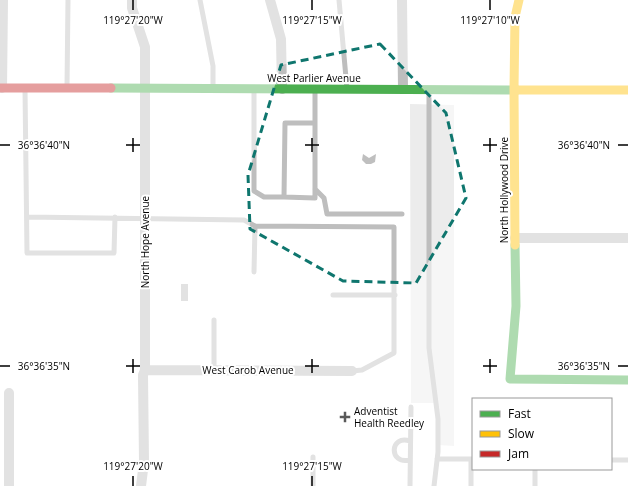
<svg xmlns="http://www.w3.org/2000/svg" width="628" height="486" viewBox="0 0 628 486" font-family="'Open Sans',sans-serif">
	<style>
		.green { fill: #ececec }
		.water { fill: #bfbfbf }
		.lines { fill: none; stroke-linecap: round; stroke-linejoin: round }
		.lane { stroke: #bebebe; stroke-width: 5 }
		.street { stroke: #bebebe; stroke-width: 10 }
		.fast { stroke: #4caf50; stroke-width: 9 }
		.slow { stroke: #ffc107; stroke-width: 9 }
		.jam { stroke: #c62828; stroke-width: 9 }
		.marked { fill: none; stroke: #0f766e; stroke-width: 3; stroke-dasharray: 8 5; stroke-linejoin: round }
		.ticks { fill: none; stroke: #000; stroke-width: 1.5 }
		.poi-dot { fill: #595959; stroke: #fff; stroke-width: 1.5 }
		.labels { text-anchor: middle; stroke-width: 4; stroke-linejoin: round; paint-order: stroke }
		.street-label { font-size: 10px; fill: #000; stroke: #fff }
		.poi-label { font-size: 10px; fill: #000; stroke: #fff; text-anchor: start }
		.ticks-label { font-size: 10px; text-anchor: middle; fill: #000; stroke: #fff; stroke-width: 4; stroke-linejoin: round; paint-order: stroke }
	</style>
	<rect width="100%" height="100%" fill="#fff"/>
	<path class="green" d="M410 104 454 105V446L438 445 437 403H411Z"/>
	<path class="water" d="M363 154 369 158 376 154 375 162 371 164H366L362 160Z
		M181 284H188V301H181Z"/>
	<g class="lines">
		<path class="lane" d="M200 0 213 66V88
			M339 0 347 89
			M67 87 68 0
			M25 89 27 253H114L115 217
			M254 90V191L264 197H284
			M429 90V348L438 419V452L434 486
			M315 123V198L284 197 285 123H315V90
			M315 189 324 198 327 214H402
			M27 217 244 220 255 226 394 227V353L362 370 352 371
			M254 272 255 226
			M333 295H395
			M214 370V320
			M437 459H473
			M410 460C388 465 390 434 410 441
			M611 460H628
			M535 469V486
			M313 486V457
			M410 486 411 407
			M471 486V459"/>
		<path class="street" d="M132 0V8L145 47V370L143 375 144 462 141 486
			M270 0 281 39 282 89
			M402 0 403 89
			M2 88 3 0
			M515 238H628
			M145 370 352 371
			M9 486V393"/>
		<path class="fast" d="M111 88 517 90
			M515 245 516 306 510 379 628 380"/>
		<path class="slow" d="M517 90H628
			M515 245 514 89 515 17 519 0"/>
		<path class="jam" d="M0 88H111"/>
	</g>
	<path d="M0 0H628V486H0ZM380 44 446 113 466 198 416 283 343 281 250 229 248 175 281 65Z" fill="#fff" fill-opacity=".55" fill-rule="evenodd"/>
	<path class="marked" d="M380 44 446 113 466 198 416 283 343 281 250 229 248 175 281 65Z"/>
	<path class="ticks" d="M133 0V10M312 0V10M490 0V10M133 138V152M312 138V152M490 138V152M0 145H10M126 145H140M305 145H319M483 145H497M618 145H628M133 359V373M312 359V373M490 359V373M0 366H10M126 366H140M305 366H319M483 366H497M618 366H628M133 476V486M312 476V486"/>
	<path class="poi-dot" d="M343 411h4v4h4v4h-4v4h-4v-4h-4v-4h4z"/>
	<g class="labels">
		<g class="street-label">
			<text x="314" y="82">West Parlier Avenue</text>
			<text transform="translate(504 190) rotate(-90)" y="4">North Hollywood Drive</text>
			<text transform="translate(145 242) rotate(-90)" y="4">North Hope Avenue</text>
			<text x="248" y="374">West Carob Avenue</text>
		</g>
		<g class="poi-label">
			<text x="354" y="415">Adventist<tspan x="354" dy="12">Health Reedley</tspan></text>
		</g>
	</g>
	<g class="ticks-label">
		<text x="133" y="24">119°27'20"W</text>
		<text x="312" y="24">119°27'15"W</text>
		<text x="490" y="24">119°27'10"W</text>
		<text x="44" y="149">36°36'40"N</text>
		<text x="584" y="149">36°36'40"N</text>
		<text x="44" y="370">36°36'35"N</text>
		<text x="584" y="370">36°36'35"N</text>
		<text x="133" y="470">119°27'20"W</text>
		<text x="312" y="470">119°27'15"W</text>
	</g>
	<rect x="472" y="398" width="140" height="72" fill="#ffffff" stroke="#999999"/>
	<rect x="480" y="411" width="20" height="6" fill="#4caf50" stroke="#999999"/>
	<text x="508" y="418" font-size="12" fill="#000000">Fast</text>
	<rect x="480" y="431" width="20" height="6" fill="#ffc107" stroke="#999999"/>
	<text x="508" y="438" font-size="12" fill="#000000">Slow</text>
	<rect x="480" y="451" width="20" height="6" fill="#c62828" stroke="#999999"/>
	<text x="508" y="458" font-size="12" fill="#000000">Jam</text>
</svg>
